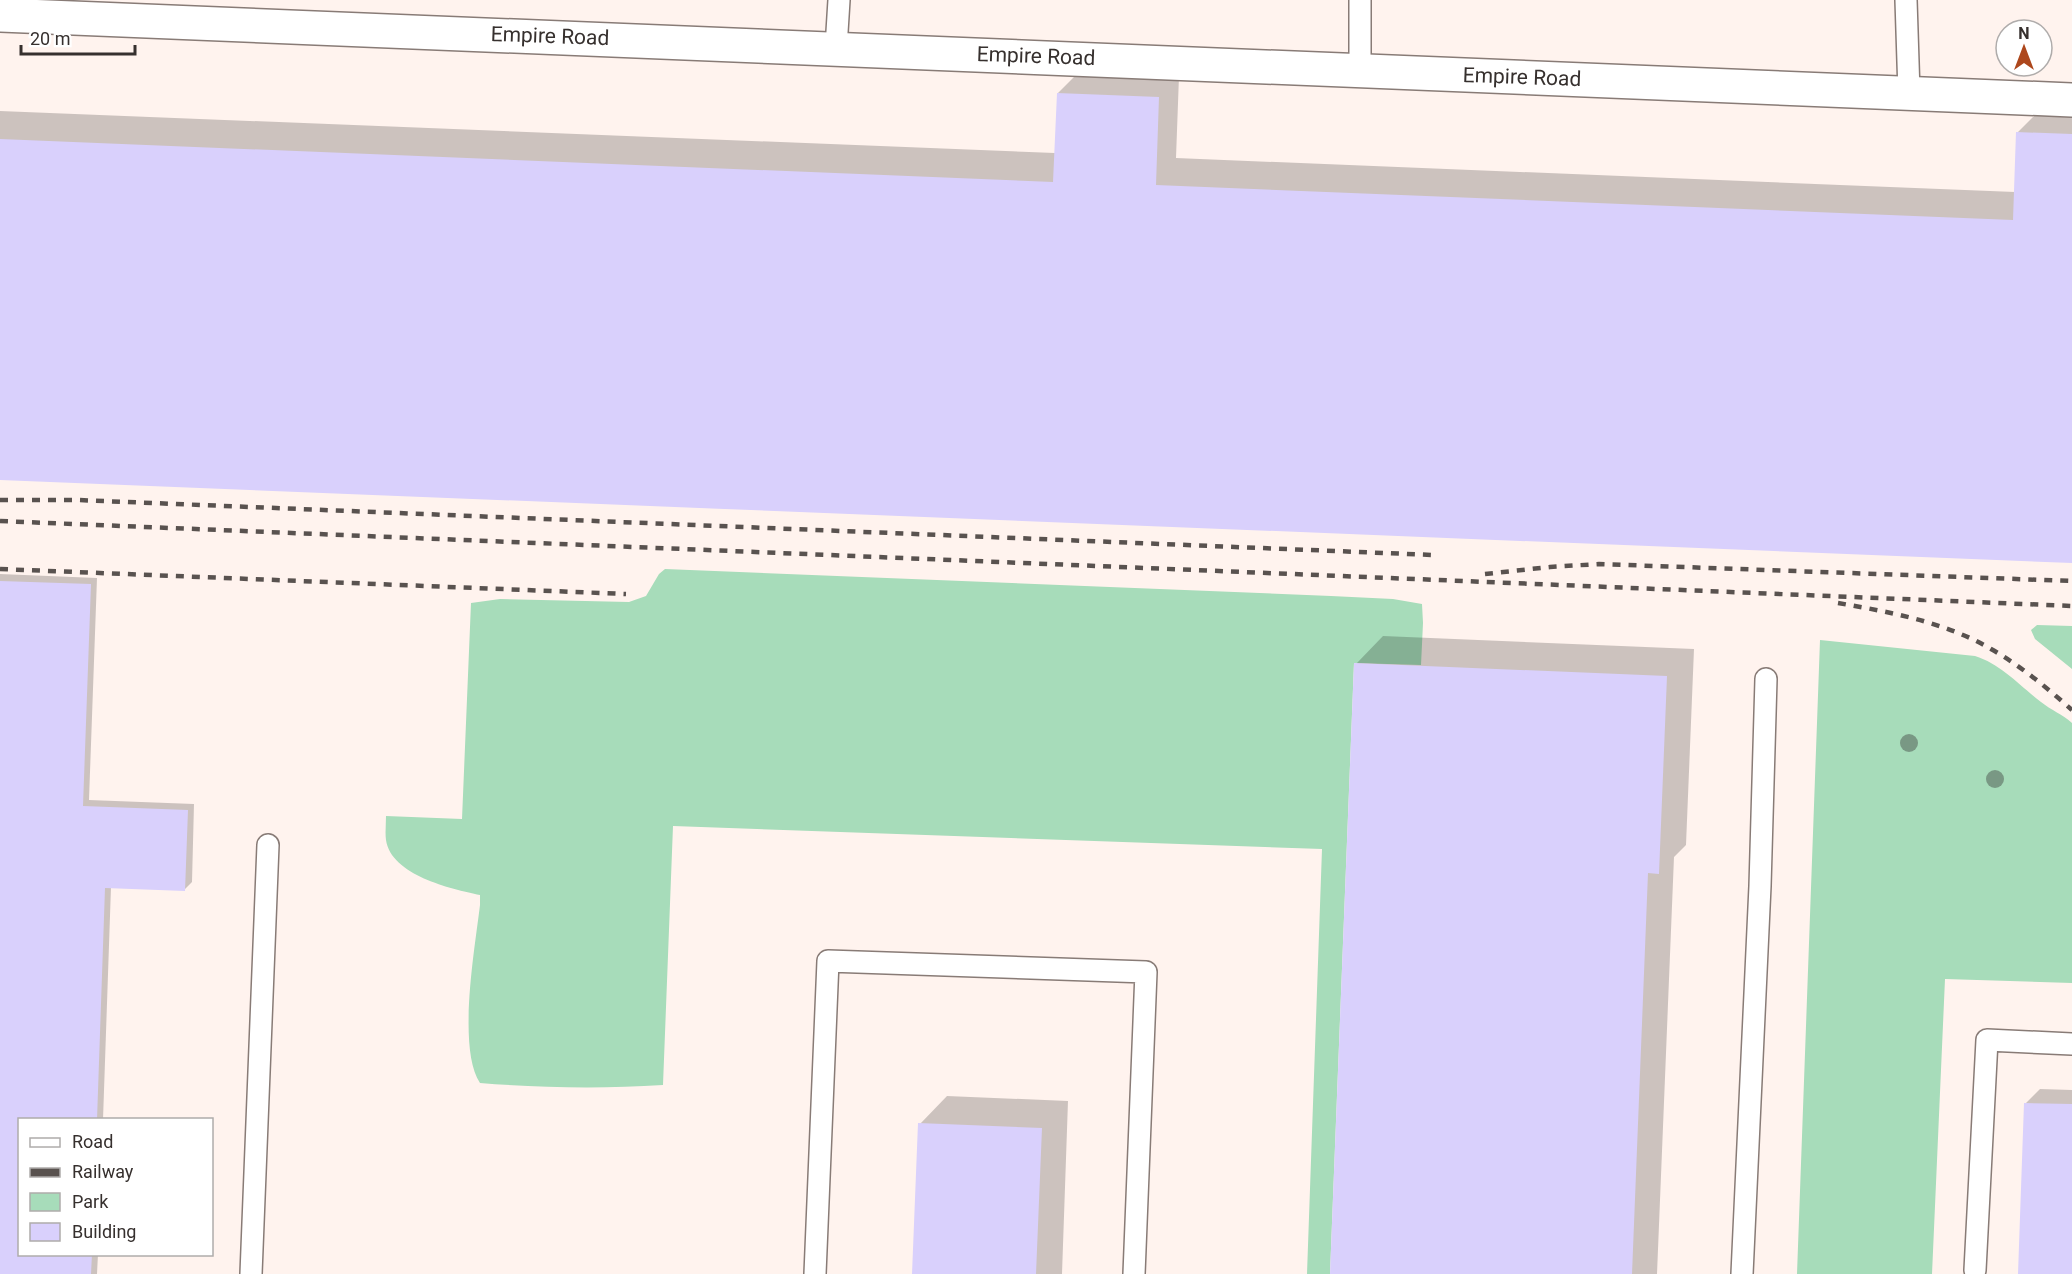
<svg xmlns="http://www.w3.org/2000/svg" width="2072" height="1274" viewBox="0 0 2072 1274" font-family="Roboto,sans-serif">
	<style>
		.green { fill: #a7dcba }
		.shadow { fill: #0003 }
		.building { fill: #d9d0fc }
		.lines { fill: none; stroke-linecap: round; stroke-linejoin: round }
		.lane-casing { stroke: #887b76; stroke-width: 24 }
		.street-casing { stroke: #887b76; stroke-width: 36 }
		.lane { stroke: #fff; stroke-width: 21 }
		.street { stroke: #fff; stroke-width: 33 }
		.rail { stroke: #59524f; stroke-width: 4.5; stroke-dasharray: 8 8; stroke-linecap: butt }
		.tree { fill: #799884 }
		.labels { text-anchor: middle; stroke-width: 5; stroke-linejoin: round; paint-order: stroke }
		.street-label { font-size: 21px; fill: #36302e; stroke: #fff }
	</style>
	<rect width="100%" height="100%" fill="#fff3ee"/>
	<path class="green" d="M665 569 1331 596 1393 599 1422 604 1423 623 1421 665 1354 663 1330 1274H1307L1322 849 673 826 663 1085C602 1089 542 1088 480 1083 457 1048 475 948 480 905V895C451 889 391 875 386 840 385 833 386 824 386 816L462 819 471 603 500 599 629 602 646 596 659 574Z
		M2037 625 2072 626V669L2035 639 2031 630Z
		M1820 640 1975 656C2001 664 2020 686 2041 702 2051 710 2062 714 2072 723V983L1945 979 1932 1274H1797Z"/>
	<path class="shadow" d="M1079 72 1179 76 1176 158 2015 192 2018 132 2039 111 2072 113V562L0 478V111L1055 153 1058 93Z
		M0 574 97 578 89 800 194 804 192 882 185 889 111 887 103 1120H20V1254H98L97 1274H0Z
		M1383 636 1694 649 1686 845 1674 857 1657 1274H1331L1356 664Z
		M2040 1089 2072 1090V1274H2020L2026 1103Z
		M947 1096 1068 1101 1062 1274H914L920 1124Z"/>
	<path class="building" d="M1057 93 1159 97 1156 185 2013 220 2016 132 2072 134V563L0 480V139L1053 182Z
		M0 581 91 584 83 806 188 810 185 891 105 888 97 1120H20V1254H92L91 1274H0Z
		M1354 663 1667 676 1659 874 1648 873 1632 1274H1330Z
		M2024 1103 2072 1104V1274H2018Z
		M918 1123 1042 1128 1036 1274H912Z"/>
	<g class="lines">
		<g class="lane-casing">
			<path id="lane" d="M1360 0V70
				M1906 0 1909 93
				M836 48 839 0
				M1975 1270 1987 1040 2072 1044
				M251 1274 268 845
				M815 1274 828 961 1146 972 1134 1274
				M1742 1274 1760 886 1766 679"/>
		</g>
		<g class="street-casing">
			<path id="street" d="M0 15 2072 100"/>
		</g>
		<use href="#lane" class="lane"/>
		<use href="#street" class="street"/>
		<path class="rail" d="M0 500H78L1433 555
			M0 521 2072 606
			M0 569 626 594
			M1485 574 1550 567 1599 564 2072 581
			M1838 603C1890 612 1945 622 1991 649 2021 666 2046 687 2072 710"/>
	</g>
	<g class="tree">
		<circle cx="1909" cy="743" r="9"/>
		<circle cx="1995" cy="779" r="9"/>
	</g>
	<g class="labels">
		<g class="street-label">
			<text transform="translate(550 36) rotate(2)" y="7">Empire Road</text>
			<text transform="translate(1036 56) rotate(2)" y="7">Empire Road</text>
			<text transform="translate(1522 77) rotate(2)" y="7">Empire Road</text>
		</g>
	</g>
	<rect x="18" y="1118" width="195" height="138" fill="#ffffff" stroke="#afacab" stroke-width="1.5"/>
	<rect x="30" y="1138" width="30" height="9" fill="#ffffff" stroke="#afacab" stroke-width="1.5"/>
	<text x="72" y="1148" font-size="18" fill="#36302e">Road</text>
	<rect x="30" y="1168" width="30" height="9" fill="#59524f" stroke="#afacab" stroke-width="1.5"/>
	<text x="72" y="1178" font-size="18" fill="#36302e">Railway</text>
	<rect x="30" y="1193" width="30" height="18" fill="#a7dcba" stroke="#afacab" stroke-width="1.5"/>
	<text x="72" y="1208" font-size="18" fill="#36302e">Park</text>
	<rect x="30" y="1223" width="30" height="18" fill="#d9d0fc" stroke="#afacab" stroke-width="1.5"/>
	<text x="72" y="1238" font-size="18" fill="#36302e">Building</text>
	<g transform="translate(2024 48)"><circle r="28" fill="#ffffff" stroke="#afacab" stroke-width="1.5"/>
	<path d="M0-4.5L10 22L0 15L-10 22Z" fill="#ad471c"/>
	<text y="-9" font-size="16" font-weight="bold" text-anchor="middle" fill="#36302e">N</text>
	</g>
	<path d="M21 45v9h114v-9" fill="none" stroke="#36302e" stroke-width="3"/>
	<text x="30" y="45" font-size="18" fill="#36302e" stroke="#ffffff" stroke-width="4.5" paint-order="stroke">20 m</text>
</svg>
